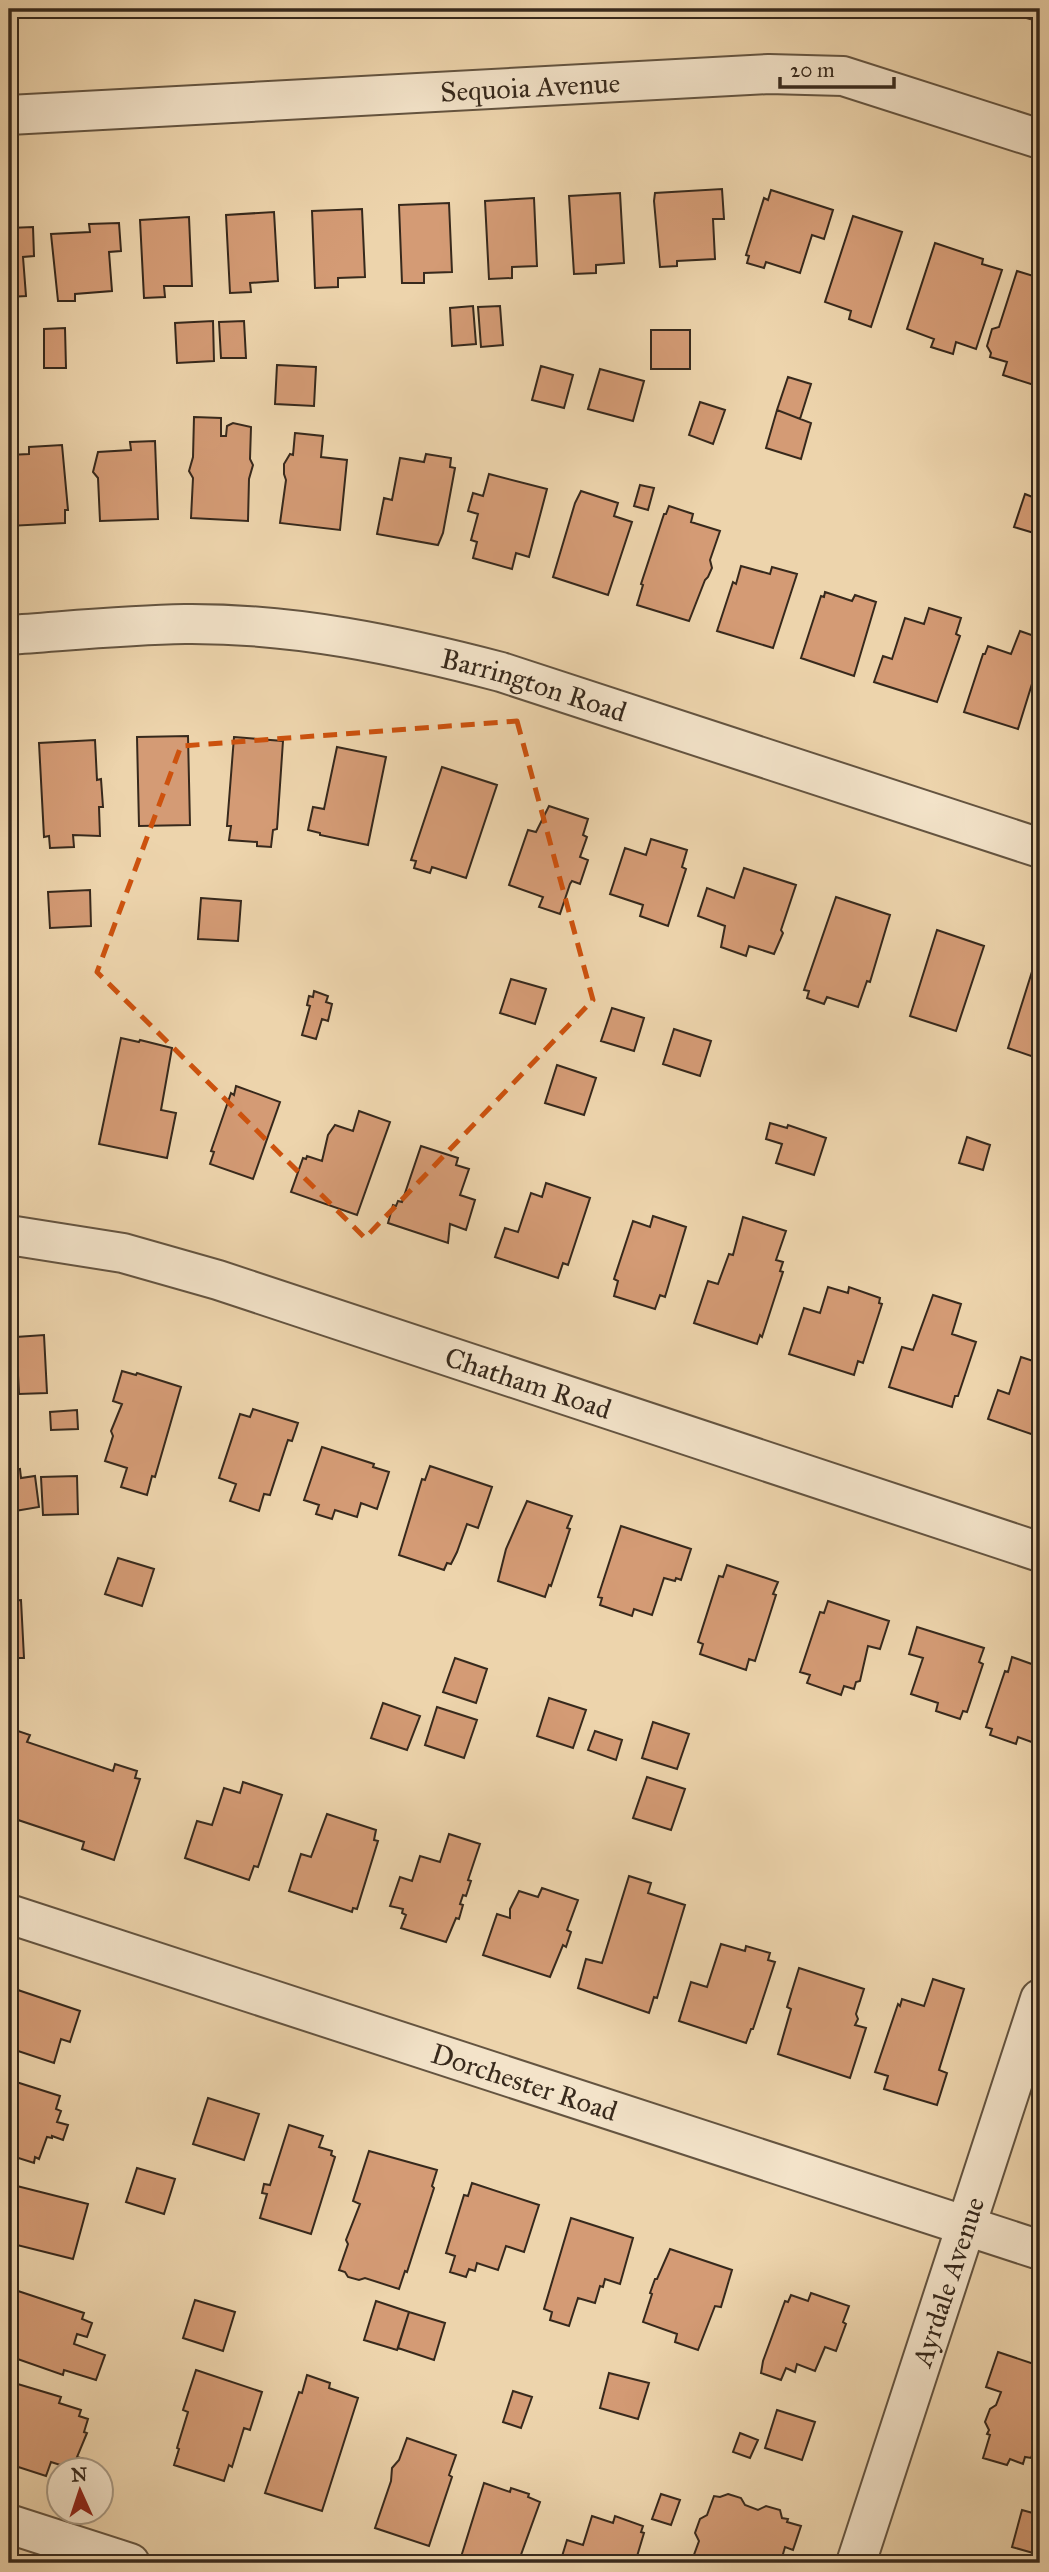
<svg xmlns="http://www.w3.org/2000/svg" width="1049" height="2572" viewBox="0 0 1049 2572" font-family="'IM FELL Great Primer',serif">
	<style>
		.building { fill: #d49b75; stroke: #37291c; stroke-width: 2 }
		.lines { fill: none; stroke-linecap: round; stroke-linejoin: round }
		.street-casing { stroke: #645440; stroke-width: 42 }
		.street { stroke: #f3e3c9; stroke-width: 38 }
		.marked { fill: none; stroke: #cd520e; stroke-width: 5; stroke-dasharray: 14 9; stroke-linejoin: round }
		.labels { text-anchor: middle; stroke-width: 7; stroke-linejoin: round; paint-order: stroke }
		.street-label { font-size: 28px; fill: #37291c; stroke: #f3e3c9 }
	</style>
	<rect width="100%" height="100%" fill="#edd4ac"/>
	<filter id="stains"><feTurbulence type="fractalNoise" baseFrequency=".00286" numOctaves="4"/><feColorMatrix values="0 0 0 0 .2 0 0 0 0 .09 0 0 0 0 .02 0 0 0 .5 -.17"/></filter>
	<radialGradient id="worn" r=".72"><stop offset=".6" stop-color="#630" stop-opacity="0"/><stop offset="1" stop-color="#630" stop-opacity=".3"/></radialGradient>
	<path class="building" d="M994 9H1033L1030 19Z
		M722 189 724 219H713L715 259 677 261V266L660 267 654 201 655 193Z
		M771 190 833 210 824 239 812 235 800 273 766 262 764 268 747 263 749 256 746 255 764 198 768 200Z
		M620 193 624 263 596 265V273L574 274 569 196Z
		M534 198 537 266 512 267V278L489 279 485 201Z
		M449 203 452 272 424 273V283H402L399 205Z
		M362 209 365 277 338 278V287L315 288 312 211Z
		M274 212 278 281 250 283 251 292 230 293 226 215Z
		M853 216 902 232 871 327 849 319 851 311 825 302Z
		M189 217 192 286H164L165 297 144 298 140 220Z
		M119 223 121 251 109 252 112 291 75 294V301H58L51 234 90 232 89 224Z
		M33 227 34 256 23 257 26 296 9 297V228Z
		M935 243 983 259 982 264 1002 270 976 349 956 342 953 354 931 347 934 339 907 329Z
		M1017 271 1040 278V364L1034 385 1003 375 1007 362 990 357 991 353 987 346 992 329 999 327Z
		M473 306 476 344 452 346 450 308Z
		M500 306 503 345 481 347 478 307Z
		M213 321 214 361 177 363 175 323Z
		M244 321 246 358H221L219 322Z
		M65 328 66 368H44V329Z
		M651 330H690V369H651Z
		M277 365 316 367 314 406 275 404Z
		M541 366 573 375 564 408 532 400Z
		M600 369 644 381 633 421 588 409Z
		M788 377 811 384 800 419 777 410Z
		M700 402 725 410 713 444 689 435Z
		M777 410 811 423 801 459 766 448Z
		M194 417 221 418V436H226L227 426 233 423 251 427 250 459 253 465 249 479 248 521 191 518 193 478 189 471 193 457Z
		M295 433 323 436 321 457 347 460 340 530 280 523 286 480 284 474V464L290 454 293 455Z
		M155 441 158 519 100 521 98 478 93 472 98 452 131 450 130 442Z
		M62 445 68 510H65V523L9 526V455L29 454V447Z
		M426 454 451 458 450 467 455 468 443 533 438 545 377 534 384 498 392 500 400 458 424 462Z
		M489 474 547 489 529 557 516 553 512 569 473 558 477 542 471 540 478 514 468 511 473 493 483 496Z
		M640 485 654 488 648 510 634 506Z
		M581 491 618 503 614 516 632 522 608 595 553 577 575 503Z
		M1025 494 1040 500V514L1034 533 1014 527Z
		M669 506 693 514 691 522 720 531 710 560 712 568 708 577 705 580 689 621 637 605 643 585 641 584 664 514H666Z
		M741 566 770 574 772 567 797 574 773 648 717 631 733 582 736 584Z
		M825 592 852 601 855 595 876 602 854 676 801 658 821 596 824 597Z
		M929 608 961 618 956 634 960 636 937 702 874 682 883 656 892 659 905 618 924 624Z
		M1020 631 1040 638V658L1018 729 964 712 983 654H985L988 646 1011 654Z
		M188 736 190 825 139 826 137 737Z
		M234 737 283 741 277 829 273 830 271 847 257 846V842L229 840 231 826H227Z
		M95 740 97 780 101 779 103 807H99L100 836 73 835 74 847 50 848 49 836 44 837 39 743Z
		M337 747 386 757 368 845 320 835V833L308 830 313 807 324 809Z
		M442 767 497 785 466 878 432 867 430 873 414 868 416 861 411 860Z
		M549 806 588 819 583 835 587 837 580 857 588 860 580 884 572 881 570 884 560 914 539 907 543 897 509 885 528 830 536 832Z
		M651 839 687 850 682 867 686 869 668 926 640 916 643 905 610 894 625 848 646 855Z
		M744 868 796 885 781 930 783 933 774 954 749 946 746 956 721 947 725 926 698 916 707 888 734 898Z
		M90 890 91 926 50 928 48 892Z
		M836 897 890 915 870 982 867 981 858 1007 827 997 824 1004 807 998 809 991 804 990Z
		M201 898 241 901 238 941 198 939Z
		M937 930 984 946 956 1031 910 1016Z
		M1035 962 1040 964V1059L1008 1048Z
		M511 979 546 989 535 1024 500 1013Z
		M314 991 328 996 326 1002 332 1004 328 1021 322 1019 316 1039 302 1035 310 1006 307 1005 309 996 313 997Z
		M612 1008 644 1018 634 1051 601 1041Z
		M674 1029 711 1041 700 1076 663 1064Z
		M121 1038 139 1042 140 1040 172 1048 161 1110 176 1113 167 1158 99 1144Z
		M557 1065 596 1078 584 1115 545 1103Z
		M236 1086 280 1102 253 1179 210 1164 214 1152 211 1151 231 1093 234 1095Z
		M359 1111 390 1122 357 1215 291 1192 303 1158 306 1159 307 1156 322 1161 328 1135 335 1125 353 1131Z
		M770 1123 787 1128 788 1125 826 1138 814 1175 776 1163 782 1144 766 1139Z
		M967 1137 990 1145 983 1170 959 1163Z
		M421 1146 458 1158 456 1165 469 1169 460 1195 475 1200 466 1230 450 1224 448 1243 388 1223 393 1205 396 1206 398 1201 402 1202Z
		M546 1183 590 1198 568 1265 563 1263 558 1278 495 1257 505 1228 518 1232 531 1193 542 1197Z
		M653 1216 686 1227 665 1297 660 1295 655 1309 614 1296 618 1281 614 1279 633 1221 650 1227Z
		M743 1217 786 1231 776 1260 783 1262 780 1271 783 1272 762 1337 760 1335 757 1344 694 1323 708 1281 718 1284 729 1254 733 1255Z
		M828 1287 848 1293 849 1287 880 1298 879 1303 882 1304 863 1363 858 1361 854 1375 789 1354 804 1308 820 1313Z
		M933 1295 961 1304 952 1334 976 1342 958 1396H955L952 1407 889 1387 902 1347 913 1350Z
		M44 1335 47 1393 19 1394 16 1337Z
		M1021 1357 1039 1363 1040 1360V1437L988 1419 998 1390 1009 1394Z
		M122 1371 136 1375 137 1373 181 1387 155 1477 152 1476 147 1495 121 1487 127 1468 105 1461 113 1436 111 1431 122 1404 113 1401Z
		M253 1409 298 1423 292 1441 288 1440 270 1495 264 1494 259 1511 230 1501 236 1484 219 1478 240 1414 250 1417Z
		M77 1410 78 1429 51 1430 50 1412Z
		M322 1447 374 1464 373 1467 389 1472 377 1509 361 1503 357 1517 335 1510 332 1519 316 1514 319 1505 304 1500Z
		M9 1466V1471L20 1469 21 1478 35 1476 39 1507 9 1512Z
		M430 1466 492 1487 478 1528 467 1524 457 1552 451 1564 447 1563 444 1570 399 1555 422 1479 425 1480Z
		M77 1476 78 1514 43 1515 41 1477Z
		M527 1501 572 1516 567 1528 570 1529 551 1586 549 1585 545 1597 498 1581 506 1549Z
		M621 1526 691 1549 681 1580 676 1578 675 1581 664 1578 652 1615 634 1609 632 1616 600 1605 602 1598 598 1597Z
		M118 1558 154 1569 142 1606 105 1594Z
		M727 1565 778 1582 773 1594 776 1595 755 1661 749 1659 746 1670 700 1654 703 1644 698 1642 719 1576 723 1577Z
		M21 1600 24 1658H9V1601Z
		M828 1601 889 1621 880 1649 868 1646 860 1681 856 1682 854 1689 844 1686 841 1695 807 1683 810 1675 800 1672 820 1612 824 1613Z
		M917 1627 984 1648 979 1662 983 1664 967 1712 963 1711 960 1719 936 1711 938 1703 911 1694 923 1658 909 1654Z
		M1012 1657 1040 1667V1745L1018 1737 1016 1744 990 1735 992 1729 986 1727 1005 1671 1008 1672Z
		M455 1658 487 1669 476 1703 443 1692Z
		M549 1698 586 1710 573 1748 537 1736Z
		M383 1703 420 1716 407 1750 371 1738Z
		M437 1707 477 1720 464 1758 425 1745Z
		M653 1722 689 1734 677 1769 642 1758Z
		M9 1728 30 1735 27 1742 113 1771 115 1764 137 1771 135 1778 140 1779 114 1860 82 1849 84 1842 9 1817V1818Z
		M595 1731 622 1740 616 1760 588 1750Z
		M647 1777 685 1789 671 1830 633 1818Z
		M243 1782 282 1795 258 1867 254 1866 249 1880 185 1858 197 1821 212 1825 224 1788 240 1793Z
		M327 1814 376 1830 374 1840 378 1841 357 1909 353 1908 352 1912 289 1891 301 1854 311 1857Z
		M449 1834 480 1844 468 1880 471 1881 466 1896 463 1895 460 1904 463 1905 459 1919 456 1918 446 1942 401 1928 406 1915 402 1913 403 1909 390 1906 400 1877 412 1881 420 1856 440 1862Z
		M629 1876 651 1883 648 1893 685 1905 657 1998 654 1997 649 2013 578 1988 586 1959 602 1963Z
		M542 1888 578 1900 567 1930 571 1932 566 1947 563 1945 550 1977 483 1955 497 1914 510 1918V1909L519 1891 538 1897Z
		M721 1944 745 1951 746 1946 770 1953 768 1960 775 1962 753 2029H751L746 2043 679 2021 691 1982 707 1987Z
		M799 1968 864 1989 856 2014 858 2019 855 2025 866 2028 850 2078 778 2054 791 2009 787 2007Z
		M933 1979 964 1989 939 2070 947 2073 937 2105 884 2089 888 2076 875 2072 898 2004 900 2006 902 1999 924 2006Z
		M9 1987 80 2011 70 2042 61 2039 54 2063 9 2048Z
		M10 2080 60 2096 56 2109 61 2111 57 2122 68 2125 63 2140 52 2136V2138L47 2137 39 2159 35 2157 34 2163 9 2155Z
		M208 2098 259 2114 244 2160 193 2144Z
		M289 2125 323 2136 319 2147 332 2151 331 2155 335 2157 311 2234 260 2218 267 2194 262 2193 264 2184 270 2185Z
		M369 2151 437 2170 432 2186 434 2188 407 2272 405 2271 399 2289 365 2278 359 2280 348 2277 345 2272 339 2270 348 2244 346 2240 360 2204 353 2201Z
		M137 2168 175 2179 164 2214 126 2202Z
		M472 2183 539 2205 524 2252 506 2246 498 2270 477 2263 475 2271 469 2269 466 2277 450 2272 455 2256 446 2253 464 2195 468 2196Z
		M9 2184 88 2204 73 2259 9 2243Z
		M571 2218 633 2238 620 2284 605 2279 603 2287 600 2286 595 2303 578 2298 569 2326 550 2320 552 2312 544 2309Z
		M670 2249 732 2270 721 2307 715 2306 698 2350 675 2342 677 2334 643 2322 652 2294 650 2293 655 2279H657Z
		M15 2290 84 2313 82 2319 92 2323 87 2337 77 2334 74 2344 105 2355 96 2380 64 2370 63 2375 9 2356V2310Z
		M811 2293 849 2306 843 2322 846 2324 836 2351 825 2347 815 2371 797 2364 795 2372 786 2368 781 2380 761 2373 763 2361 785 2301 788 2302 791 2295 808 2301Z
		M195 2300 235 2312 223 2351 183 2338Z
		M376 2301 409 2312 397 2350 364 2340Z
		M409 2312 445 2323 434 2360 398 2348Z
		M998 2352 1040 2366V2451L1034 2450 1031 2458 1025 2457 1023 2464 1010 2459 1007 2465 983 2458 990 2435 987 2434 989 2430 985 2422 990 2409 996 2405 1001 2392 986 2387Z
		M196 2370 262 2392 250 2430 244 2428 232 2467 229 2465 224 2481 174 2465 179 2449 177 2448 188 2412 183 2410Z
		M609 2373 649 2383 638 2419 600 2408Z
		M307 2375 330 2383 329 2388 358 2398 322 2511 265 2493 299 2392 302 2393Z
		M11 2382 61 2397 59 2403 81 2410 79 2416 88 2419 84 2432 87 2433 77 2457 88 2460 86 2467 75 2464 73 2469 51 2462 46 2476 9 2464V2389Z
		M513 2391 532 2397 521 2428 503 2422Z
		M777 2410 815 2422 802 2460 765 2448Z
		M740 2433 758 2440 750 2458 733 2452Z
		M407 2438 456 2455 449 2475 452 2477 429 2546 375 2528 391 2481 392 2468 399 2460Z
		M484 2483 510 2492 511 2488 529 2494 528 2497 540 2502 518 2563H480L461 2557Z
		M661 2494 680 2500 671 2525 652 2519Z
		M728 2494 741 2498 745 2505 758 2510 766 2506 780 2510 782 2518 788 2519 787 2522 801 2526 793 2550 785 2547 781 2561 777 2563H691L699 2541 695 2533 700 2519 707 2515 714 2496 720 2497Z
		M1022 2510 1040 2515V2555L1012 2547Z
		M592 2516 613 2523 615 2516 643 2526 641 2532 644 2533 635 2563H560L567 2540 583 2545Z"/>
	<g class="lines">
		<g class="street-casing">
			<g id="street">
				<path id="s1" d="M9 115 769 74 843 76 1040 139"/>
				<path id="s2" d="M9 635C67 631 126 625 185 624 293 623 398 645 501 672L1040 848"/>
				<path id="s3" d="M9 1235 123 1253 218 1280 1040 1552"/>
				<path id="s4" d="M9 1914 1040 2250"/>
				<path d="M9 2524 130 2563"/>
				<path id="s5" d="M856 2563 1040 1999"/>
			</g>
		</g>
		<use href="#street" class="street"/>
	</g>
	<path class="marked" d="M517 721 593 1000 365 1238 97 972 181 746Z"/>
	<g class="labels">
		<g class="street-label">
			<text dy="10" stroke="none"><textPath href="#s1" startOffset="522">Sequoia Avenue</textPath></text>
			<text dy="10" stroke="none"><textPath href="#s2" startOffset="532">Barrington Road</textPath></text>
			<text dy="10" stroke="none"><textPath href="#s3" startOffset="541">Chatham Road</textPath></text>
			<text dy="10" stroke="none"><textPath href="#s4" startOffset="542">Dorchester Road</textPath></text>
			<text dy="10" stroke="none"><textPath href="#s5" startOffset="296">Ayrdale Avenue</textPath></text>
		</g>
	</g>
	<rect width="1049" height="2572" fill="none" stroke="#edd4ac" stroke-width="35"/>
	<rect x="10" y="10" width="1028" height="2551" fill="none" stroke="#37291c" stroke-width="3.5"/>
	<rect x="18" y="18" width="1014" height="2537" fill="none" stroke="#37291c" stroke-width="2"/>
	<g transform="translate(80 2491) rotate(357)"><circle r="33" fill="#f3e3c9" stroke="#a89984" stroke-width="2"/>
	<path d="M0-5L12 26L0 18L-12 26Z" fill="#8f2418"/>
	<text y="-10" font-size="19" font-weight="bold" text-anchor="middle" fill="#37291c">N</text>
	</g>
	<path d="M780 77v10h114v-10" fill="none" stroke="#37291c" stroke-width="3.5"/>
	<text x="790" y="77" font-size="21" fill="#37291c" stroke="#f3e3c9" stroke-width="5" paint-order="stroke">20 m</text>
	<rect width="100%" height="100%" filter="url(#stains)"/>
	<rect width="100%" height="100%" fill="url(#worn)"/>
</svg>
